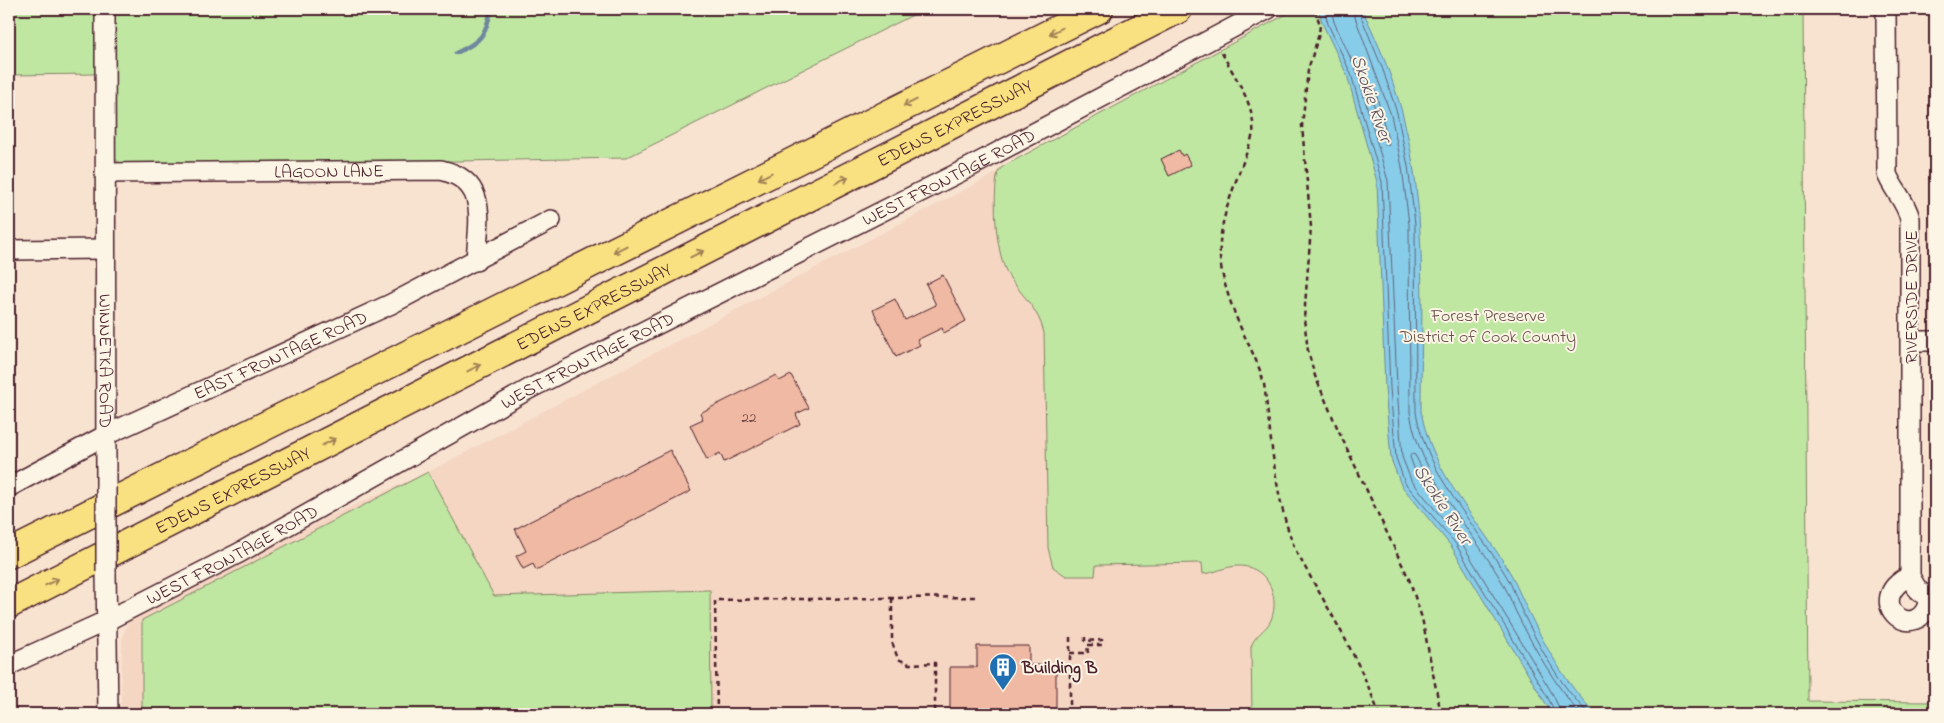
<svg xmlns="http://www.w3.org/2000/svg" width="1944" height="723" viewBox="0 0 1944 723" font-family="'Indie Flower',sans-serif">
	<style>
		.built { fill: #f5d6c3 }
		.green { fill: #bfe7a2; stroke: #848366 }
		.water { fill: #87cce9; stroke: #6f879d }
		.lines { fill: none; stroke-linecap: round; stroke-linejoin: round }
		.shore { stroke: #626477; stroke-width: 1 }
		.stream { stroke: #6f879d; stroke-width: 4.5 }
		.building { fill: #efb9a3; stroke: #4a1f2b }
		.minor-casing { stroke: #4a1f2b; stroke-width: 22 }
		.highway-casing { stroke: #4a1f2b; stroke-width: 31 }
		.path { stroke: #4a1f2b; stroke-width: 2.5; stroke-dasharray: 5 4; stroke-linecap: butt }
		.minor { stroke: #fcf5e5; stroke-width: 19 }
		.highway { stroke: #f9e181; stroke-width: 28 }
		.minor-bridge-casing { stroke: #4a1f2b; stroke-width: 22; stroke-linecap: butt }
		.minor-bridge { stroke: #fcf5e5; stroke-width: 19 }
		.oneway { stroke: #a28056 }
		.labels { text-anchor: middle; stroke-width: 4; stroke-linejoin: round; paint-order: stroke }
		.number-label { font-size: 15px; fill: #734649 }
		.street-label { font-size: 18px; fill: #4a1f2b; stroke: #fcf5e5 }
		.park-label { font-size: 18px; fill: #675149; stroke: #fcf5e5 }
		.poi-label { font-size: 18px; font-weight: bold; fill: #4a1f2b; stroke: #fcf5e5; text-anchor: start }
		.water-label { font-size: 19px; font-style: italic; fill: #5c5364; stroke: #fcf5e5 }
	</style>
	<rect width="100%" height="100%" fill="#f8e3d1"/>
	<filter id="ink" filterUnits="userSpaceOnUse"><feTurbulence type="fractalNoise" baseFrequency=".02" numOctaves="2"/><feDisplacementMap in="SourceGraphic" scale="10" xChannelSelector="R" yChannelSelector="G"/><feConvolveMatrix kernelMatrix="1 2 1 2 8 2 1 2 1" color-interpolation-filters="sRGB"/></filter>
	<g filter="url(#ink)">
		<path class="built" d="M998 172 997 239 1277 561V714H121L122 640 128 621 334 514 428 472Z"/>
		<path class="green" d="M9 9H95V74L9 75Z
			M111 9H925L626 158 347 163 121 164 113 157Z
			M1296 9H1803L1808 701 1935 702V714H1252L1251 647C1254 635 1266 631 1271 620 1281 595 1266 564 1236 566 1224 567 1215 573 1203 574L1202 563 1096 565 1095 576H1066L1053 567 1048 548 1044 333C1039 311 1025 298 1012 281 995 261 992 197 998 172L1002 167Z
			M428 472 494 596 710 590 711 714H142V620Z"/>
		<path class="water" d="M1318 9H1362C1378 42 1392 76 1402 112 1428 209 1421 312 1421 411 1432 475 1481 522 1512 576 1517 586 1521 597 1526 607 1545 645 1565 684 1596 714H1552L1451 546 1401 485 1391 459 1385 388 1377 182 1347 75 1323 25Z"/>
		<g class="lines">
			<path class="shore" d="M1324 9 1328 24 1351 74 1382 182 1390 388 1396 458 1405 483 1455 543 1547 696 1556 714
				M1331 9 1334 22 1357 72 1388 181 1397 387 1402 457 1411 480 1460 540 1552 693 1562 714
				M1352 9 1391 115 1402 167 1409 224 1410 412C1419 475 1470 527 1501 580 1507 590 1511 601 1516 612 1534 648 1554 683 1580 714
				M1358 9 1383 70 1397 113 1408 166 1415 224 1416 412C1426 473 1476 525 1507 577 1513 587 1516 598 1521 609 1539 646 1559 685 1589 714
				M1372 88 1375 89 1389 144 1388 146 1385 145 1370 91Z
				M1412 454 1415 455 1430 484 1429 487 1417 476 1410 457Z"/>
			<path class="stream" d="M456 53C480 42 486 36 491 9"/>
		</g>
		<path class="building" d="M1179 150 1182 156 1185 154 1191 165 1169 176 1161 159Z
			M943 275 966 321 944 333 942 328 917 340 920 345 896 357 873 310 895 299 905 320 936 305 926 284Z
			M776 375 779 381 791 375 809 408 796 414 800 424 724 462 720 453 707 460 690 425 703 419 700 413Z
			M670 450 691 491 536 570 533 564 523 569 516 556 526 551 515 529Z
			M977 646H1029V665H1056V714H950V667H977Z"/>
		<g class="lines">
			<g class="minor-casing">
				<g id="minor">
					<path id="s1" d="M105 9 106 487"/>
					<path d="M1886 9 1887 174C1893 190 1906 201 1910 219V576C1915 587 1921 597 1935 597"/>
					<path id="s2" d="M105 173 441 170C490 181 478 222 476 261"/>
					<path d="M9 250 104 249"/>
					<path d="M1911 341H1935"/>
					<path id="s3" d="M9 487 106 435 391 304 551 220"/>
					<path d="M106 572 108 714"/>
					<path d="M1910 576C1858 601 1919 650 1930 597"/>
					<path id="s4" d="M9 665 108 620 239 553 529 389 968 168 1268 9"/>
				</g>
			</g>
			<g class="highway-casing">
				<g id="highway">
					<path d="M9 554 1099 9"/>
					<path id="s5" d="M9 604 1178 9"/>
				</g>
			</g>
			<path class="path" d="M1315 9 1320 25 1319 34 1308 70 1302 126 1311 227 1304 319 1308 351 1315 376 1340 434 1409 579 1422 618 1441 714
				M1222 53C1235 78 1256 105 1253 134 1242 169 1223 206 1220 243 1218 267 1227 293 1235 314 1244 338 1258 359 1264 384 1272 440 1274 499 1296 551 1325 604 1359 657 1379 714
				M892 598V642L898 659 909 664 935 663V714
				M1070 637V714
				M1070 653H1088L1087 645H1102V640L1085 641V637
				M717 714 715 600 978 597"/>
			<use href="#minor" class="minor"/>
			<use href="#highway" class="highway"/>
			<g class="minor-bridge-casing">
				<path id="minor-bridge" d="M106 487V572"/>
			</g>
			<use href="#minor-bridge" class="minor-bridge"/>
		</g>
		<defs><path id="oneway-shaft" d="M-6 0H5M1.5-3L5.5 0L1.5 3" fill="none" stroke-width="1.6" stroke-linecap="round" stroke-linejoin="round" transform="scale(1.25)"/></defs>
		<g class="oneway">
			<use href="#oneway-shaft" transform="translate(1056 31) rotate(153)"/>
			<use href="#oneway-shaft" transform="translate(910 103) rotate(153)"/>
			<use href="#oneway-shaft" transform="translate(765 176) rotate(153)"/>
			<use href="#oneway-shaft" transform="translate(842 180) rotate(-27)"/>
			<use href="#oneway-shaft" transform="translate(620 249) rotate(153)"/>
			<use href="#oneway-shaft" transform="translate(697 254) rotate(-27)"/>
			<use href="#oneway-shaft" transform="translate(474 368) rotate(-27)"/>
			<use href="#oneway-shaft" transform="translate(329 442) rotate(-27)"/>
			<use href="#oneway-shaft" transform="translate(52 582) rotate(-27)"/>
		</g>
	</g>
	<defs>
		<g id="building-pin" transform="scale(1.4375)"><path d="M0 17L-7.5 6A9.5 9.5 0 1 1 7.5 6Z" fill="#1f6fb2" stroke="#fcf5e5"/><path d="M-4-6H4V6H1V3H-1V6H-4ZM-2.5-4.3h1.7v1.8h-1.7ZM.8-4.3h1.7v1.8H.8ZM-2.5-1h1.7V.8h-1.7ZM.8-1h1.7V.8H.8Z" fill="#fff"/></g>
	</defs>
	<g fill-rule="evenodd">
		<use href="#building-pin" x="1003" y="667"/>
	</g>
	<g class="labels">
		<g class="number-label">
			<text x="749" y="422">22</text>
		</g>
		<g class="street-label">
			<text dy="6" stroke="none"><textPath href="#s5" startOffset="1061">EDENS EXPRESSWAY</textPath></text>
			<text dy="6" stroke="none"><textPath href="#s2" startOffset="224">LAGOON LANE</textPath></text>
			<text dy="6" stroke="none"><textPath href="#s4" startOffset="1059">WEST FRONTAGE ROAD</textPath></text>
			<text transform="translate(1911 297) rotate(-90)" y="6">RIVERSIDE DRIVE</text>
			<text dy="6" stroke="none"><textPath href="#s5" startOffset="656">EDENS EXPRESSWAY</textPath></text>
			<text dy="6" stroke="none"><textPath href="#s3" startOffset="302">EAST FRONTAGE ROAD</textPath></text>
			<text dy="6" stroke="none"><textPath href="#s4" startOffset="654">WEST FRONTAGE ROAD</textPath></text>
			<text dy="6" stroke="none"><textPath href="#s1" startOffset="352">WINNETKA ROAD</textPath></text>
			<text dy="6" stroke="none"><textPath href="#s5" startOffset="251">EDENS EXPRESSWAY</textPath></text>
			<text dy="6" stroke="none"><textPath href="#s4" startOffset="249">WEST FRONTAGE ROAD</textPath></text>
		</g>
		<g class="park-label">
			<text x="1488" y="321">Forest Preserve<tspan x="1488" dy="21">District of Cook County</tspan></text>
		</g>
		<g class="poi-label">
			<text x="1022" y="673">Building B</text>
		</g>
		<g class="water-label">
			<text transform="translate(1373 98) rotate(71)" y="7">Skokie River</text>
			<text transform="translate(1444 504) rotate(57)" y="7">Skokie River</text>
		</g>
	</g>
	<rect width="1944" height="723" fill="none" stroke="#fcf5e5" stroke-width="30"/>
	<rect x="15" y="15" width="1914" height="693" fill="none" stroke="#4a1f2b" stroke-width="2" filter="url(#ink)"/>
</svg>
